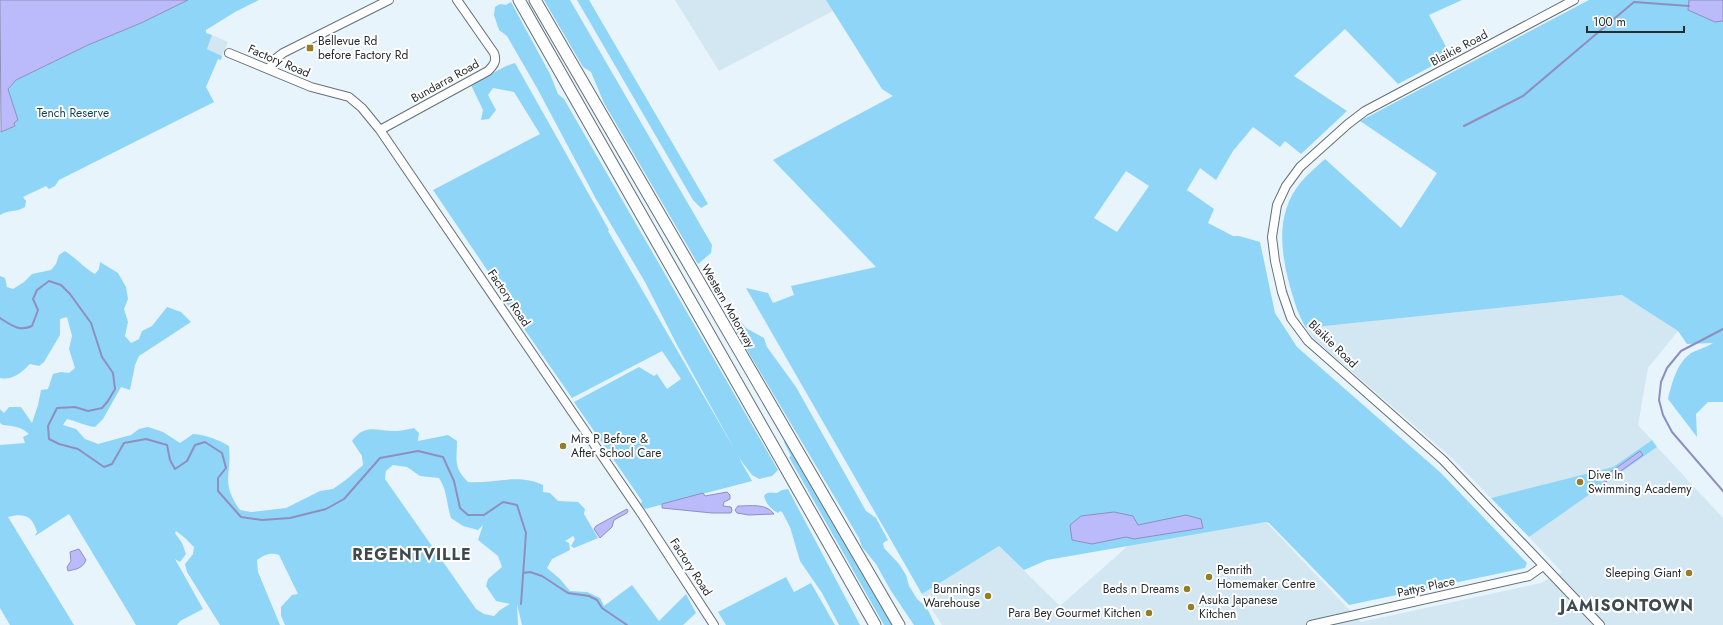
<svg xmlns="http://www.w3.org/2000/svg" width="1723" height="625" viewBox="0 0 1723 625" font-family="Jost,sans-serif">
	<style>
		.built { fill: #d2e7f2 }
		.green { fill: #8fd5f7; fill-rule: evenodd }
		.water { fill: #bbbafb; stroke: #8f8fbe }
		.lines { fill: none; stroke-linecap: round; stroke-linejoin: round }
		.stream { stroke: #8f8fbe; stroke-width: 2 }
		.minor-casing { stroke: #657076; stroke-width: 10 }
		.highway-casing { stroke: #657076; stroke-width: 13 }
		.minor { stroke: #fff; stroke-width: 8 }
		.highway { stroke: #fff; stroke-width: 11 }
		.poi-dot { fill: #947d24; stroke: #fff; stroke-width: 1.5 }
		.labels { text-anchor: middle; stroke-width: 4; stroke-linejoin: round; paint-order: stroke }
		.poi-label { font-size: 12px; fill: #272c2f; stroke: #fff; text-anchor: start }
		.street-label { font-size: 12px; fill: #272c2f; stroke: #fff }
		.park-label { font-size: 12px; fill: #133f52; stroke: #fff }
		.district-label { font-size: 16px; font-weight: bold; letter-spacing: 1px; fill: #3f4a4f; stroke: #fff }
	</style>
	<rect width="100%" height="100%" fill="#e7f4fb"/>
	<path class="built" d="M675 0H826L833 11 719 71Z
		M212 35 228 42 222 56 207 49Z
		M1622 295 1678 331 1648 368 1638 425 1652 440 1613 467 1491 498 1452 458 1322 346 1314 339 1306 328Z
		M1657 447 1723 518V625H942L922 594 999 546 1060 606 1129 545 1266 522 1361 622 1541 583 1562 572 1529 537Z"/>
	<path class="green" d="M188 0H259L235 12 206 30V33L212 35 207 49 222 56 221 60 218 59 206 87 214 102 59 180 55 186 49 189 46 186 23 197 26 201 25 207C17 212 8 210 0 215V130L1 132 15 126 14 123 18 120 8 89 16 80 88 45 141 23Z
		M544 0H570L712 245 711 253 698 264 604 103 591 72 583 67Z
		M577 0H589L708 204 701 208 693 200Z
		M826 0H1462L1429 15 1451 56 1398 84 1345 29 1294 76 1347 111 1301 154 1285 141 1280 147 1253 127 1233 151 1216 180 1200 168 1187 190 1214 209 1208 223 1233 236H1239L1260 242 1275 313 1297 347 1441 473 1527 563 1525 568 1349 605 1269 523 1266 522 1047 560 1024 570 999 546 922 594 746 288 768 293 773 303 794 295 791 286 876 267 773 160 893 96 882 89ZM1126 171 1149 186 1117 232 1094 218Z
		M1589 0H1723V402H1708L1696 414 1697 437 1668 399C1672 383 1677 361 1693 352 1699 349 1707 347 1713 343L1687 344 1678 331 1622 295 1306 328C1297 313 1293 297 1288 279 1280 246 1277 211 1301 182 1308 174 1317 166 1325 159L1401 228 1437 173 1360 121Z
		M511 2 550 74 558 94 564 99 778 470 772 476 759 479 752 475 739 458 752 481 645 509 641 504 642 501 574 402 639 367 654 376 657 374 667 389 681 379 662 351 572 398 498 291 500 289 433 190 540 134 514 92 493 88 488 95 496 110 489 119 481 120 483 110 471 85 506 66 515 63 609 230 608 231 735 450 677 345 645 282 596 199 537 88 507 36 499 30 494 15 495 7 500 4 506 5Z
		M65 251C76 258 83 267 95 274L99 269 100 262 118 273 126 287 128 299 124 309 128 322 125 336 131 343 139 339 142 331 152 326 167 307 181 312 191 322 139 356 135 365 130 390 121 387 103 419 95 427C85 426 77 421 67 419L63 425 76 429 85 439 98 444 131 435 139 429 148 427 163 432 180 443 193 434C206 435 217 439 229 446 232 476 220 482 240 510L251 512 286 508 320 491 333 489 347 479 363 465 362 456 352 441C365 423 377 431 395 431 401 431 408 429 414 428L419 433 418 441 448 435 457 441C457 461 453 467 468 482 493 484 518 473 543 485V492L550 493 558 501 578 502 585 509 584 514 598 538 574 548 571 546 575 539 573 536 565 541 569 543 570 550 552 559 547 568 560 579 570 591 587 592 600 598 604 606 632 585 659 621 686 594 696 613 683 625H522L517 604 518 625H285L281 616V607L292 595 298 594 279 555C270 552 264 555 257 560L258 572 280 625H220L187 572 185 564 193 554 194 547 185 538 176 531 175 533 182 543 186 554 180 562 175 559 203 609 180 621 177 625H136L69 514 35 536 37 532C32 515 24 513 8 517L74 625H10L0 608V445L25 443 23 437 29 434C22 427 13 426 3 425L0 423V409L4 413 9 407H21L32 423 38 405 41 390 48 389 53 374 61 372 69 373 75 368 69 349 72 336 67 317 60 319V335L44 362 39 366 30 364C22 372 12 381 0 378V276L5 278 7 287 13 289 24 282 32 274 51 270 56 264 59 255ZM393 465 407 467 420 476 439 478C448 492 446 503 451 518L463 526 478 530 483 525 478 540 498 556 502 567 488 579 486 586 496 601 510 604 500 610 494 616 484 614 476 609 385 479 386 471Z
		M734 318H738L746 328 764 338 767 347 796 387 866 511 876 518 888 540 883 543 884 548 899 564 906 575 909 586 917 599 927 608 935 625H914L891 591 876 564 862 547 859 538 731 323Z
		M1652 440 1657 447 1529 537 1491 498 1613 467Z
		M785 441 893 625H884L789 457 791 456 784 442Z
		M788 489 860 625H839L822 593 800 561 790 527 782 512 780 511 778 513C771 509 766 504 764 496 767 491 772 493 777 493L782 490Z
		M786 577 794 592 811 583 835 625H726L718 612Z"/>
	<path class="water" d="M0 0H188L141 23 88 45 16 80 8 89 18 120 14 123 15 126 1 132Z
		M1689 0H1723V21L1715 22 1688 10Z
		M1640 451 1643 455 1604 483 1601 479Z
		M727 492 730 495V499L724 502 723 506 731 507 732 510 731 513H712L662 508V504L703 493 705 496Z
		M738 506C750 506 766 503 774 514L749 515 737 513 735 510Z
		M627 509 628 511 627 513 614 520 612 527 600 538 594 529 596 526Z
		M1114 512 1133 516 1138 525 1186 515 1201 519 1203 528 1134 539 1126 537 1092 544 1072 540 1070 525 1081 516Z
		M79 549 86 560C82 569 76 569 68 571L67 567 71 561 70 552Z"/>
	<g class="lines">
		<path class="stream" d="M1464 126 1523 96 1634 2 1689 6
			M0 318C11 325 19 332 32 326L38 310 33 299 37 290 49 281 61 285 70 294 91 323 102 357 113 373 115 389 108 401 102 408 88 411 75 407 57 408 48 426 49 439 59 444 78 449 104 467 112 464 124 443 146 439 167 445 170 460 175 469 187 461 195 445 205 442 222 453 226 468 218 478V491L241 517 262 520 290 518 326 509 344 499 380 458 418 451 443 457 454 481 460 508 468 515H484L503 502 517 505 526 533 521 604
			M1723 329 1681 351 1667 368 1661 382 1659 400 1663 415 1672 432 1723 491
			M523 573 530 572 542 576 568 593 589 596 597 600 602 608 627 625"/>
		<g class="minor-casing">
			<path id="minor" d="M1574 0 1365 111 1348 124 1300 167 1286 186 1277 205 1272 237 1275 261 1282 292 1291 318 1308 341 1443 460 1600 625
				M229 53 311 87 349 97 362 108 380 130 641 513 714 625
				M269 69 274 60 283 53 389 0
				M380 130 488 71C494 65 497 61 494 53L457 0
				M1311 625 1529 576 1543 566"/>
		</g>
		<g class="highway-casing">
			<path id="highway" d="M519 0 875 625
				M535 0 899 625"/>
		</g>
		<use href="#minor" class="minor"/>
		<use href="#highway" class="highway"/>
	</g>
	<g class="poi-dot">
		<rect x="306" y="44" width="8" height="8" rx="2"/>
		<circle cx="563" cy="446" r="4"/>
		<circle cx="1580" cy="482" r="4"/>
		<circle cx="1689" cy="573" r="4"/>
		<circle cx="1209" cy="577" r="4"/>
		<circle cx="1187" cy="589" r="4"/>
		<circle cx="988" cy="596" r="4"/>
		<circle cx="1191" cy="607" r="4"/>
		<circle cx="1149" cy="613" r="4"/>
	</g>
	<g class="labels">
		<g class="poi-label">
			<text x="318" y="45">Bellevue Rd<tspan x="318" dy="14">before Factory Rd</tspan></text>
			<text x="571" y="443">Mrs P Before &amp;<tspan x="571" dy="14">After School Care</tspan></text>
			<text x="1588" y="479">Dive In<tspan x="1588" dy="14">Swimming Academy</tspan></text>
			<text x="1217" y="574">Penrith<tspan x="1217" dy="14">Homemaker Centre</tspan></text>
			<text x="1681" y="577" text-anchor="end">Sleeping Giant</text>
			<text x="980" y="593" text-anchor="end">Bunnings<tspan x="980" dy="14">Warehouse</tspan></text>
			<text x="1179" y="593" text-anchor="end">Beds n Dreams</text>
			<text x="1199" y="604">Asuka Japanese<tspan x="1199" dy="14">Kitchen</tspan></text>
			<text x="1141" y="617" text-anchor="end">Para Bey Gourmet Kitchen</text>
		</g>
		<g class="street-label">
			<text transform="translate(1459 48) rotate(-28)" y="4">Blaikie Road</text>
			<text transform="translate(279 61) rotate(23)" y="4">Factory Road</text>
			<text transform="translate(445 81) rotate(-29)" y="4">Bundarra Road</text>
			<text transform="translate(509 298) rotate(56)" y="4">Factory Road</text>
			<text transform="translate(728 306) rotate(60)" y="4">Western Motorway</text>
			<text transform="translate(1333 344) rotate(44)" y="4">Blaikie Road</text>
			<text transform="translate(691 567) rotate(57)" y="4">Factory Road</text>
			<text transform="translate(1426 587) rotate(-12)" y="4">Pattys Place</text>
		</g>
		<g class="park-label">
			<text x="73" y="117">Tench Reserve</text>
		</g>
		<g class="district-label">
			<text x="412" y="560">REGENTVILLE</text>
			<text x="1627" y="611">JAMISONTOWN</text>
		</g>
	</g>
	<path d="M1587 26v6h97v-6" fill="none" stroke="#272c2f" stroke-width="2"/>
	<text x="1593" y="26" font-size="12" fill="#272c2f" stroke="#ffffff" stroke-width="3" paint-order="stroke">100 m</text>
</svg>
